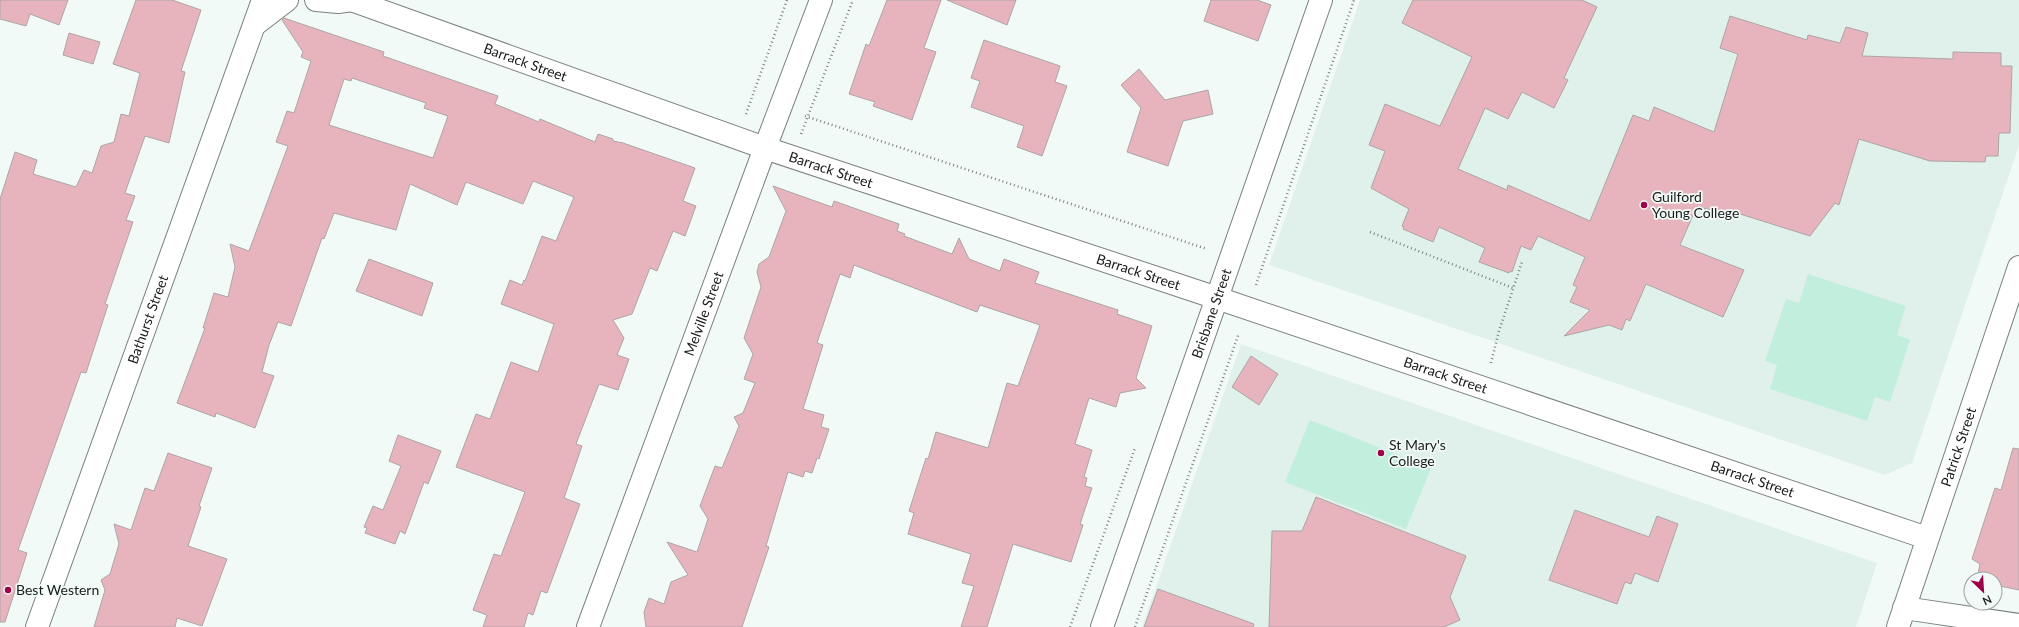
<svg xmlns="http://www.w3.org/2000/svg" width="2019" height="627" viewBox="0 0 2019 627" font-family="Lato,sans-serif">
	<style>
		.built { fill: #e0f0ea }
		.green { fill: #c2eede }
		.building { fill: #e7b4be; stroke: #aca5a6; fill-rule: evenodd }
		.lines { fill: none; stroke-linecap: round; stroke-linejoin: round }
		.street-casing { stroke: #7b817f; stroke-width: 24 }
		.secondary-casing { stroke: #7b817f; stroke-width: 24 }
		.path { stroke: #7c8280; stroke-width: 2.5; stroke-dasharray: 1 3; stroke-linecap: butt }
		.street { stroke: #fff; stroke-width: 22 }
		.secondary { stroke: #fff; stroke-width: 22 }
		.poi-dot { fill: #9e0147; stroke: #f2faf7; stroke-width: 1.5 }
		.labels { text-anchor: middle; stroke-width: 3.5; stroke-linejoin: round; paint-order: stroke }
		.street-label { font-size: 14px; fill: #181b1a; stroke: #f2faf7 }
		.poi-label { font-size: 14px; fill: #181b1a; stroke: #f2faf7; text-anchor: start }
	</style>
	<rect width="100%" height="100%" fill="#f2faf7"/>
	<path class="built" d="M1360 0H2019V145L1912 463 1885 475 1269 265Z
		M1241 344 1877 563 1856 627H1142Z"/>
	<path class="green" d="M1808 274 1906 306 1897 335 1910 340 1890 402 1875 397 1867 421 1770 389 1777 365 1765 361 1786 299 1799 303Z
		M1310 420 1431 468 1406 529 1285 482Z"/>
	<path class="building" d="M0 0H68L59 25 30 14 26 26 0 19Z
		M136 0H172L201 10 181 71 185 72 169 143 145 136 125 193 135 196 126 220 133 222 105 304 108 305 86 373 81 372 18 550 27 553 5 622H0V199L15 152 37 160 33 174 76 187 84 170 92 173 101 146 114 142 121 114 129 116 140 73 113 64Z
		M887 0H941L924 48 936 52 912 120 873 106 875 102 849 94 866 44 869 46Z
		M947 0H1016L1007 25Z
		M1211 0H1257L1271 5 1258 41 1204 21Z
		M1413 0H1582L1597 7 1564 78 1568 80 1554 108 1522 92 1508 119 1485 108 1458 169 1507 190 1508 185 1590 221 1633 115 1649 121 1654 107 1714 132 1738 54 1720 48 1730 16 1807 40 1808 35 1840 43 1846 27 1868 33 1862 56 1953 59V52L2001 53V66H2012L2010 133H1999L1998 156H1986L1985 162 1930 161 1859 139 1839 205 1835 203 1810 236 1737 213 1735 218 1697 206 1680 245 1744 270 1723 317 1646 284 1630 321 1626 319 1622 330 1609 325 1564 336 1590 310 1570 302 1577 287 1573 285 1585 257 1538 236 1531 250 1521 246 1512 272 1510 271 1509 273 1479 262 1485 248 1439 227 1433 242 1403 229 1404 227 1402 226 1409 209 1371 188 1385 151 1369 145 1385 104 1440 126 1472 57 1402 23Z
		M284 18 384 52 383 56 498 96 495 104 539 122 540 119 595 142 598 134 613 139V141L623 143 695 168 683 201 696 206 685 236 673 231 657 271 650 268 632 314 613 320 624 338 617 355 629 359 618 390 599 384 576 444 582 446 564 498 580 504 547 593 541 591 533 615 528 613 524 627H483L487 615 473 610 494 554 501 556 525 492 456 467 476 414 490 419 511 362 538 372 554 324 501 304 510 280 522 285 524 280 525 281 542 236 556 241 574 197 533 181 523 204 466 182 457 205 410 184 396 230 334 213 324 239 322 238 291 326 278 322 269 345 262 372 274 376 255 428 216 413 215 417 177 403 205 328H203L214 293 228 297 235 267 230 244 249 251 288 146 276 142 287 111 294 113 311 61 301 57 303 52 282 20ZM352 78 426 103 424 108 448 116 433 158 329 125 344 79 351 81Z
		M69 33 100 42 93 64 63 55Z
		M984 40 1060 66 1055 82 1067 86 1042 156 1017 147 1024 126 971 107 980 81 971 78Z
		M1139 69 1165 100 1208 90 1213 114 1183 121 1168 166 1127 152 1141 108 1121 85Z
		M773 186 832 207 834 201 899 224 897 231 905 234 904 236 952 254 959 238 969 259 1000 271 1004 259 1039 272 1035 283 1118 310 1117 314 1152 326 1136 378 1146 388 1120 393 1116 407 1089 398 1075 444 1092 450 1084 477 1087 478 1085 486 1092 488 1080 524 1083 525 1071 562 1013 544 987 627H961L974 586 962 583 971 554 908 534 914 513 909 511 926 458 928 459 936 432 988 448 1007 383 1018 386 1040 325 980 305 977 312 854 265 850 278 840 274 817 343 823 345 803 409 824 415 821 427 829 429 819 459 817 458 812 473 805 471 803 477 788 472 766 546 769 547 742 627H646L644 612 649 598 664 604 671 582 688 575 667 542 697 552 708 519 700 506 715 466 722 468 739 426 734 417 743 413 755 383 744 379 753 354 744 338 761 287 757 272 759 264 769 257 786 211Z
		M369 259 433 283 422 316 356 291Z
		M1251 356 1278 374 1259 405 1232 387Z
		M398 435 441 451 428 484 424 482 405 534 400 531 395 544 365 533 367 528 364 527 373 506 383 510 401 466 389 461Z
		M2013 448 2019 449V590L1995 585V579H1977L1980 564 1972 559 1995 488 2001 490Z
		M168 453 212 468 199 506 201 507 188 546 227 559 202 626 177 618 175 627H94L105 590 101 580 110 574 119 544 114 524 131 530 145 488 154 491Z
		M1316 497 1466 556 1450 597 1460 620 1444 627H1269L1272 531H1302Z
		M1575 510 1649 537 1657 516 1678 524 1658 582 1635 573 1631 584 1625 582 1617 604 1549 580Z
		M1158 589 1254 624 1253 627H1144Z"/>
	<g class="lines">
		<g class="street-casing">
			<g id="street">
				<path d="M316 0 338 2 352 0"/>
				<path id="s1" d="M351 0 765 148 1217 298 1927 538"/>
				<path d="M257 23 287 0"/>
				<path d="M1904 608 2019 625"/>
				<path id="s2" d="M588 627 765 148 821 0"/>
				<path id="s3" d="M1102 627 1321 0"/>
				<path id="s4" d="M1898 627 2019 267"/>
			</g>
		</g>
		<g class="secondary-casing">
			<g id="secondary">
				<path id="s5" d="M37 627 263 0"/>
			</g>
		</g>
		<path class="path" d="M746 114 787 0
			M805 116 1207 249
			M801 134 853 0
			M1370 232 1513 288
			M1256 285 1354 0
			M1491 363 1499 331 1522 262
			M1070 627 1135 448
			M1135 627 1239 333"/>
		<use href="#street" class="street"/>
		<use href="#secondary" class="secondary"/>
	</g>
	<g class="poi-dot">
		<circle cx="1644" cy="205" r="4"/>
		<circle cx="1381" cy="453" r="4"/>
		<circle cx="8" cy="590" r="4"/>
	</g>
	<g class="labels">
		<g class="street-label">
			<text dy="5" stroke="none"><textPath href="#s1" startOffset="185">Barrack Street</textPath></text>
			<text dy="5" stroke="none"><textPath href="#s1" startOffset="509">Barrack Street</textPath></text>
			<text dy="5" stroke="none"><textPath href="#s1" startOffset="833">Barrack Street</textPath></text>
			<text dy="5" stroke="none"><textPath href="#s2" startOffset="334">Melville Street</textPath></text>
			<text dy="5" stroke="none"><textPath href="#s3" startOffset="332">Brisbane Street</textPath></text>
			<text dy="5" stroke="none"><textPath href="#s5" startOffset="327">Bathurst Street</textPath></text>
			<text dy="5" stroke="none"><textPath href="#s1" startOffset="1157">Barrack Street</textPath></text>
			<text dy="5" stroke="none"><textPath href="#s4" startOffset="190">Patrick Street</textPath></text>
			<text dy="5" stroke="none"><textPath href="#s1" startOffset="1481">Barrack Street</textPath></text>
		</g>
		<g class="poi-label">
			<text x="1652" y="202">Guilford<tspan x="1652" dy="16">Young College</tspan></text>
			<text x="1389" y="450">St Mary's<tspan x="1389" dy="16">College</tspan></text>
			<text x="16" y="595">Best Western</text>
		</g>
	</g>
	<g transform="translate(1983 591) rotate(155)"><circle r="19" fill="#f2faf7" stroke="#9ba19f"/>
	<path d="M0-3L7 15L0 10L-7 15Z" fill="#9e0147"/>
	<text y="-6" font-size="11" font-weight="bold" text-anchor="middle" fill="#181b1a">N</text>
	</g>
</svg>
